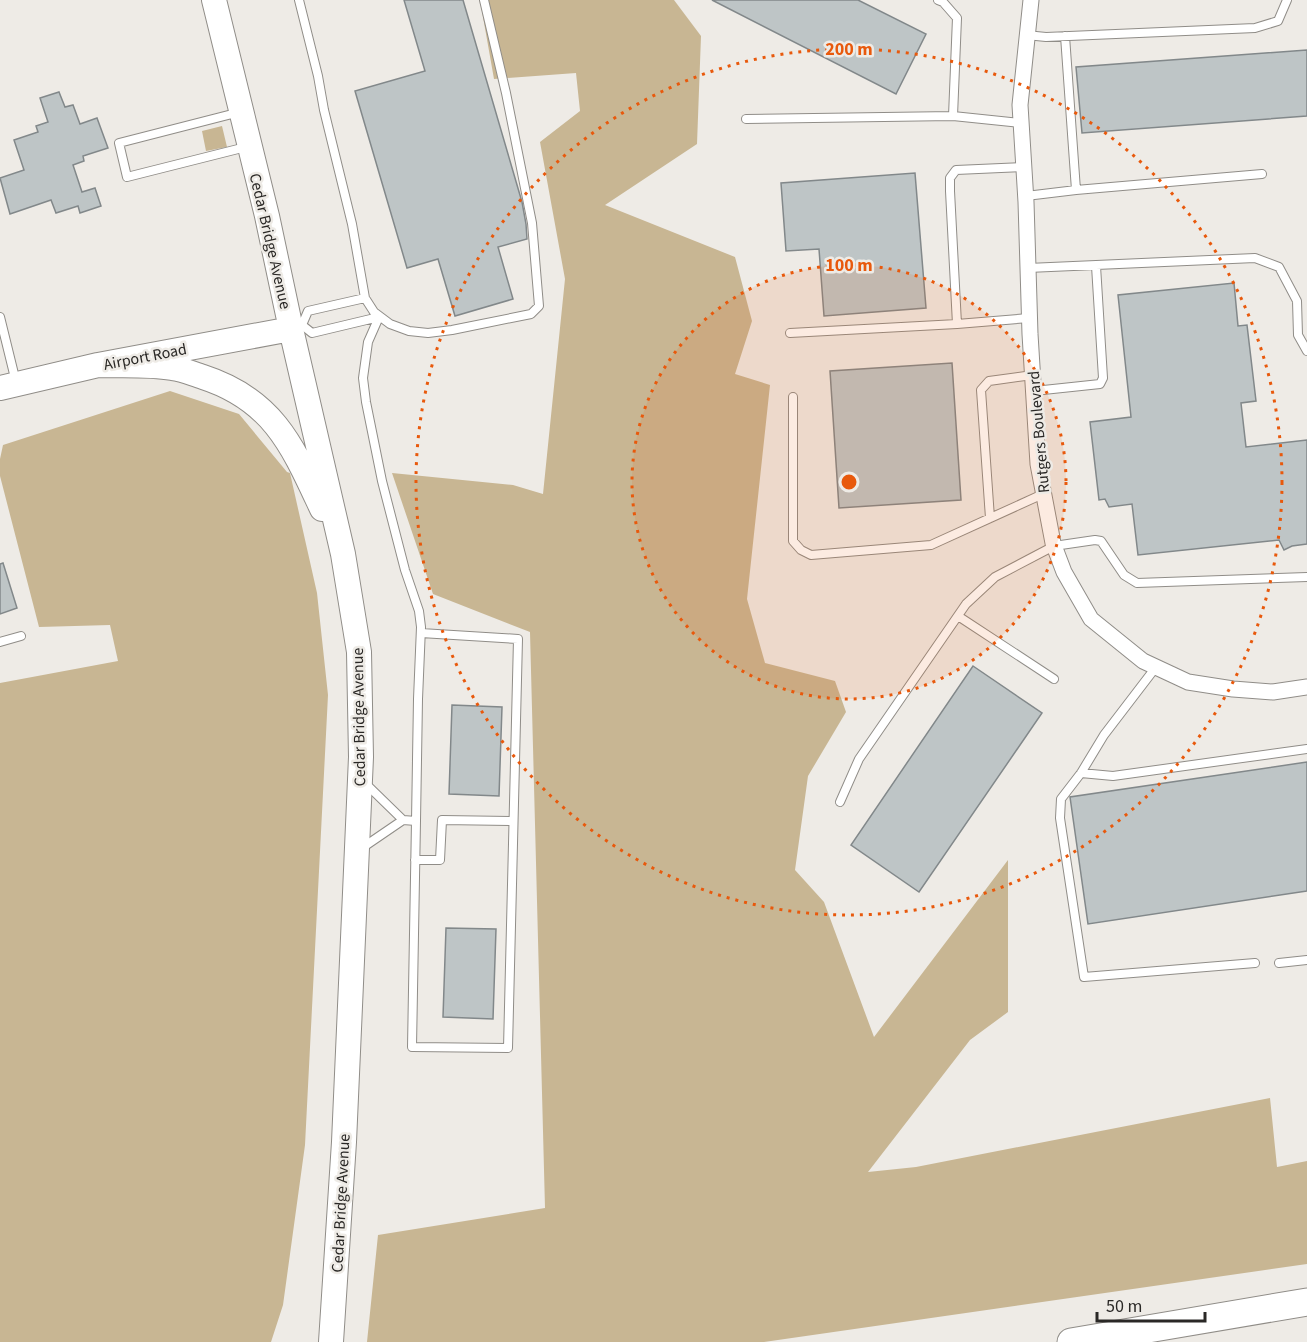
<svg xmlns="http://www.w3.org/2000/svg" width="1307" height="1342" viewBox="0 0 1307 1342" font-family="'Source Sans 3',sans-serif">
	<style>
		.green { fill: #c8b693 }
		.building { fill: #bec5c6; stroke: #82888a; stroke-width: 1.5 }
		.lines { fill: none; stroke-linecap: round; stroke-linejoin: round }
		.lane-casing { stroke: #908d88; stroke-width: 10 }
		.street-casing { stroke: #908d88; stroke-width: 17 }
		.primary-casing { stroke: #908d88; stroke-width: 26 }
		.highway-casing { stroke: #908d88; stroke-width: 29 }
		.lane { stroke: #fff; stroke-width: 8 }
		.street { stroke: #fff; stroke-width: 15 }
		.primary { stroke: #fff; stroke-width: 24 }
		.highway { stroke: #fff; stroke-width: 27 }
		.ring { fill: none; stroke: #e8590c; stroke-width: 3; stroke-dasharray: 3 6 }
		.labels { text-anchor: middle; stroke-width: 5; stroke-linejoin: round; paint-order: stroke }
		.street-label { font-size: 16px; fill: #2a2826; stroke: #eeebe6 }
		.centre { fill: #e8590c; stroke: #eeebe6; stroke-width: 3 }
		.ring-label { font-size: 18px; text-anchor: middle; font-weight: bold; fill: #e8590c; stroke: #eeebe6; stroke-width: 5; stroke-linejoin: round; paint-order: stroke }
	</style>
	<rect width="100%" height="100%" fill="#eeebe6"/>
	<path class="green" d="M480 0H674L701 36 697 144 605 205 735 257 752 321 735 374 770 385 747 599 765 663 835 681 846 712 808 776 795 870 824 902 874 1037 1008 860V1012L970 1040 868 1172 916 1167 1270 1098 1277 1167 1307 1161V1264L764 1342H367L378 1235 545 1208 530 632 433 594 392 473 513 485 543 494 565 279 540 142 580 111 576 73 494 79Z
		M222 126 227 147 206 151 202 131Z
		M170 391 239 414 287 472 290 473 317 593 328 695 305 1145 283 1305 271 1342H0V683L118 661 110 625 39 627 0 476V459L3 445Z"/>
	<path class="building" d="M404 0H463L522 202 526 224 527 239 498 247 513 299 455 316 438 259 407 268 355 91 425 71Z
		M712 0H858L926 34 896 94Z
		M1307 50V116L1082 133 1076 67Z
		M59 92 65 107 73 105 80 124 97 118 108 148 83 156 84 161 73 165 82 192 95 188 101 206 80 213 78 206 56 213 51 200 10 214 0 178 24 170 14 140 38 132 36 126 48 122 40 98Z
		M915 173 926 308 824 316 819 249 786 251 781 183Z
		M1234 283 1238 326 1247 325 1256 401 1241 403 1246 447 1307 440V544L1292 546 1284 550 1279 540 1138 555 1132 504 1109 507 1105 499 1099 500 1090 422 1131 417 1118 295Z
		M952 363 961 500 839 508 830 371Z
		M3 563 17 608 0 614V564Z
		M973 666 1042 713 919 892 851 845Z
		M452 705 502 707 499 796 449 794Z
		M1307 762V891L1088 924 1070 797Z
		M446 928 496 929 493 1019 443 1017Z"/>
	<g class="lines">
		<g class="lane-casing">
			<path id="lane" d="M299 0 318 76 324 110 352 224 365 298 374 312 390 324 409 331 428 333 452 330 531 314 539 306 532 223 506 93 484 0
				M1026 35 1046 37 1255 28 1278 21 1287 0
				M240 112 119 143 127 177 246 147
				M953 116 1021 123
				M746 119 953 116 957 18 943 2 938 0
				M1024 167 956 170 950 178V191L957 324 1029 318
				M1076 190 1262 174
				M1026 196 1076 190 1065 36
				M1028 268 1255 258 1279 267 1297 301 1298 335 1307 351
				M0 317 16 382
				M302 325 312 333 379 317
				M302 325 308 311 365 298
				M790 333 957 324
				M1034 391 1100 384 1103 378 1096 266
				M793 397V541L801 550 811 555 931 545 1043 494
				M990 518 981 390 989 381 1033 375
				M958 616 1054 679
				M0 642 21 636
				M1156 667 1104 735 1081 773 1061 799 1060 818 1084 977 1255 963
				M1081 773 1113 776 1307 749
				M365 783 403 820 416 821 418 699 421 627 419 611 405 570 382 481 366 402 363 378 368 342 379 317
				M840 802 859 759 966 604 995 577 1054 546 1095 540 1101 541 1124 575 1137 583 1307 577
				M416 821 412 1047 508 1048 518 639 421 633
				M362 848 403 820
				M415 860H440L442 820 513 821
				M1279 963 1307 960"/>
		</g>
		<g class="street-casing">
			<path id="street" d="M1031 0 1020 105 1026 202 1030 334 1038 464 1053 543 1064 572 1091 619 1143 661 1188 682 1233 689 1273 692 1307 687"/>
		</g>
		<g class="primary-casing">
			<path id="primary" d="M214 0 267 216 291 329 343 554 359 652 361 757 344 1142 331 1342
				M98 365C123 366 148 364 172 368 183 369 193 374 203 377 274 400 293 447 322 509
				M0 388 98 365 291 329"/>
		</g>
		<g class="highway-casing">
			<path id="highway" d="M1071 1342 1307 1302"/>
		</g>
		<use href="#lane" class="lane"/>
		<use href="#street" class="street"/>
		<use href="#primary" class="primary"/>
		<use href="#highway" class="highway"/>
	</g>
	<circle cx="849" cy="482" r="217" fill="#e8590c" fill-opacity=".12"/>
	<g class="ring">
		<circle cx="849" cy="482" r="217"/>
		<circle cx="849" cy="482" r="433"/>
	</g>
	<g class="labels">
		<g class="street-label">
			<text transform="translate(271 241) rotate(77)" y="6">Cedar Bridge Avenue</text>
			<text transform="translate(145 356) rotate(-11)" y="6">Airport Road</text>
			<text transform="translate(1038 432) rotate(-95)" y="6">Rutgers Boulevard</text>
			<text transform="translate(358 717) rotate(-91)" y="6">Cedar Bridge Avenue</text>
			<text transform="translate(340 1203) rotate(-87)" y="6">Cedar Bridge Avenue</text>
		</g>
	</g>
	<circle cx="849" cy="482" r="9" class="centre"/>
	<g class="ring-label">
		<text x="849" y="55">200 m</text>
		<text x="849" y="271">100 m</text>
	</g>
	<path d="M1097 1312v9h108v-9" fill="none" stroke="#2a2826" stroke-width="3"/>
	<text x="1106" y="1312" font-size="18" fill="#2a2826" stroke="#eeebe6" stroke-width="4.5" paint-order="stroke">50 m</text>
</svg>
